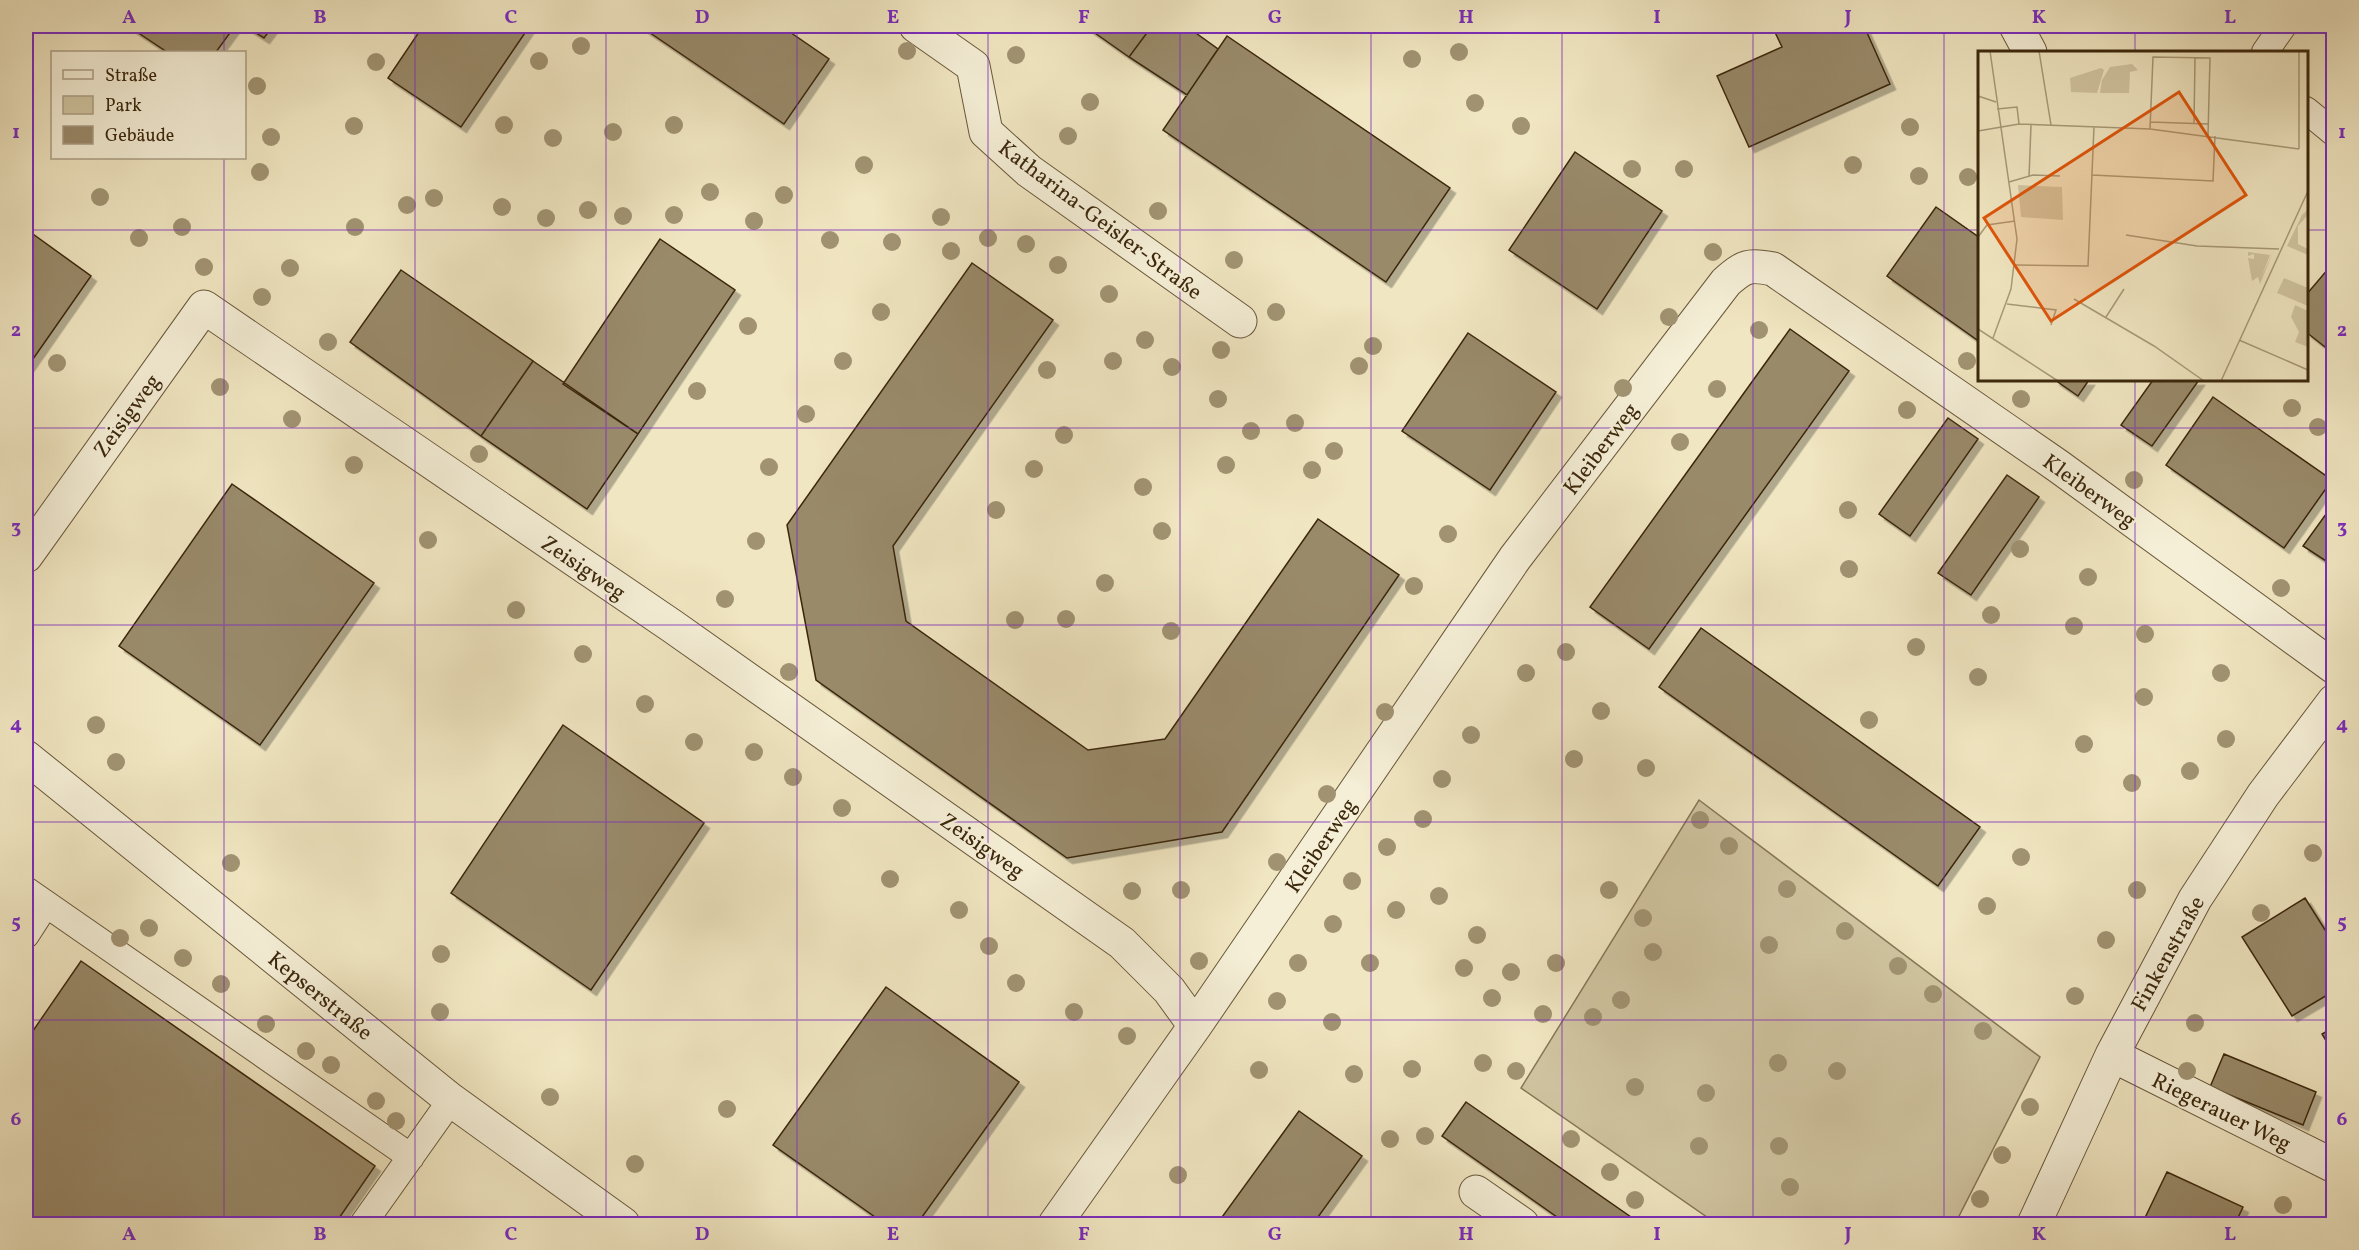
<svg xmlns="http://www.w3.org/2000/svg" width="2359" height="1250" viewBox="0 0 2359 1250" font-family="Vollkorn,serif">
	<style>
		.green { fill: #d1c6a2; stroke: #867657; stroke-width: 1.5 }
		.building { fill: #998a6a; stroke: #3b270c; stroke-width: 1.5; filter: url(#shadow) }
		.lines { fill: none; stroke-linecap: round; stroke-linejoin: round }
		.service-casing { stroke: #685739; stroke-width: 28 }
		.minor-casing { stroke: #685739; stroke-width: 35 }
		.service { stroke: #f5efd7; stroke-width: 26 }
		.minor { stroke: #f5efd7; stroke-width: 33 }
		.tree { fill: #a19372 }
		.grid { fill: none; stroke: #7b2cbf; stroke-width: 1.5; stroke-opacity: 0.55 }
		.labels { text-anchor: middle; stroke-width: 4.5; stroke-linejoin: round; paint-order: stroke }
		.street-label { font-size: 22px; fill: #3b270c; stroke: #f5efd7 }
		.inset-road { fill: none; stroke: #a89a79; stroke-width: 1.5 }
		.view { fill: #df560c; fill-opacity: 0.15; stroke: #df560c; stroke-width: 3 }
		.inset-edge { fill: none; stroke: #3b270c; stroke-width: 3 }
		.neatline { fill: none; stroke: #7b2cbf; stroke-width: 2 }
		.grid-label { font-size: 20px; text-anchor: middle; font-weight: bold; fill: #7b2cbf }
	</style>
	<defs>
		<filter id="shadow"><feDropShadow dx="5.5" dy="5.5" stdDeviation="0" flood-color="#0004"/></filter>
	</defs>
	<rect width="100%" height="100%" fill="#f0e6c1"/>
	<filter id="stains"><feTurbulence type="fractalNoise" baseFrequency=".00333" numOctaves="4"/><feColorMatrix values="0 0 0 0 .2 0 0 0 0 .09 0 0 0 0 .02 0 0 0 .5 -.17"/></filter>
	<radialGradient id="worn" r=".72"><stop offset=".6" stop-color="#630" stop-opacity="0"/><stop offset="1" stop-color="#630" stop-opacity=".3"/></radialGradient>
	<path class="green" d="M1699 800 2040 1057 1955 1224H1717L1521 1088Z"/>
	<path class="building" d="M128 26H235L216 52H167Z
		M245 26H273L264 38Z
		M423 26 529 27 461 127 388 78Z
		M640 26H781L829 59 784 124Z
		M1085 26H1152L1129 57Z
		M1152 26H1186L1218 49 1187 95 1129 57Z
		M1772 26H1864L1890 84 1749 147 1717 76 1782 47Z
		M1227 36 1450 188 1386 282 1163 130Z
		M1575 152 1662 211 1597 309 1509 250Z
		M1936 207 1980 238V342L1887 276Z
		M26 229 91 276 26 369Z
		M660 239 735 290 638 434 563 384Z
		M2334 262V354L2306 332V295Z
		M972 263 1053 320 893 546 906 621 1088 750 1165 739 1318 519 1399 575 1222 832 1067 858 816 680 787 525Z
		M401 270 533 361 481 436 350 342Z
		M1790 329 1849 371 1649 649 1590 607Z
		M1468 333 1556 392 1490 490 1402 431Z
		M533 361 638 434 587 509 481 436Z
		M2055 380H2089L2078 396Z
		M2153 380H2199L2152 446 2121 425Z
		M2213 397 2332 480 2284 548 2166 465Z
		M1948 418 1978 439 1910 536 1879 514Z
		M2007 475 2039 497 1971 595 1938 573Z
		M232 484 374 583 260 745 119 646Z
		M2334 503V557L2329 563 2303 546Z
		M1701 628 1980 827 1938 886 1659 687Z
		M563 725 704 823 591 990 451 893Z
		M2305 898 2334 944V991L2292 1016 2242 937Z
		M81 961 375 1166 335 1224H26V1041Z
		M886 987 1019 1082 917 1224H885L773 1145Z
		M2334 1027V1054L2322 1034Z
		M2224 1054 2316 1092 2303 1125 2210 1087Z
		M1466 1102 1641 1224H1567L1442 1136Z
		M1299 1111 1362 1156 1313 1224H1217Z
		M2167 1172 2243 1207 2235 1224H2142Z"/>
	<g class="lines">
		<g class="service-casing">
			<path id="service" d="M2265 52 2283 26
				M2306 110 2334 133
				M26 890 411 1157
				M26 935 46 904
				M363 1224 451 1100"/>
		</g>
		<g class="minor-casing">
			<path id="minor" d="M916 26 973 66 986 132 1029 171 1240 321
				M2016 26 2030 52
				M26 556 204 307 672 626 1122 943 1169 990 1195 1026
				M26 757 451 1100 623 1224
				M2112 1055 2334 1166
				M1476 1192 1522 1224
				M1055 1224 1195 1026 1515 558 1726 282C1744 266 1749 264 1773 269L2058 466 2334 667
				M2034 1224 2112 1055 2195 899 2263 795 2334 701"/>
		</g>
		<use href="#service" class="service"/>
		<use href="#minor" class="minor"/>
	</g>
	<g class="tree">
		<circle cx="581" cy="46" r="9"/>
		<circle cx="907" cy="51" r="9"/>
		<circle cx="1459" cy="52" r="9"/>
		<circle cx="1016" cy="55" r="9"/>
		<circle cx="1412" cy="59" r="9"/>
		<circle cx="539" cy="61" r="9"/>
		<circle cx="376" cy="62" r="9"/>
		<circle cx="257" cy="86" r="9"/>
		<circle cx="1090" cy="102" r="9"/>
		<circle cx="1475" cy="103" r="9"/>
		<circle cx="504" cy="125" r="9"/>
		<circle cx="674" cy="125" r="9"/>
		<circle cx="354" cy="126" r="9"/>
		<circle cx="1521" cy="126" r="9"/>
		<circle cx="1910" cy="127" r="9"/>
		<circle cx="613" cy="132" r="9"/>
		<circle cx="1068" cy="136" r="9"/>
		<circle cx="271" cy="137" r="9"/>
		<circle cx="553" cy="138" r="9"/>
		<circle cx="864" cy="165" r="9"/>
		<circle cx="1853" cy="165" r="9"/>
		<circle cx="1632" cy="169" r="9"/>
		<circle cx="1684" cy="169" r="9"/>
		<circle cx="260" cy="172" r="9"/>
		<circle cx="1919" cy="176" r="9"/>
		<circle cx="1968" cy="177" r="9"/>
		<circle cx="710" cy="192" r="9"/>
		<circle cx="784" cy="195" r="9"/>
		<circle cx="100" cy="197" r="9"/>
		<circle cx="434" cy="198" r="9"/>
		<circle cx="407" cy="205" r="9"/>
		<circle cx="502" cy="207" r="9"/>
		<circle cx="588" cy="210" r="9"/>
		<circle cx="1158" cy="211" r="9"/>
		<circle cx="674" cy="215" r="9"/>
		<circle cx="623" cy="216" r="9"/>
		<circle cx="941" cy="217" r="9"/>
		<circle cx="546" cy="218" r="9"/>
		<circle cx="754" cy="221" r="9"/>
		<circle cx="182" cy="227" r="9"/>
		<circle cx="355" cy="227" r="9"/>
		<circle cx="139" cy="238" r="9"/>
		<circle cx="988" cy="238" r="9"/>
		<circle cx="830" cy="240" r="9"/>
		<circle cx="892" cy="242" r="9"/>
		<circle cx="1026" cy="244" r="9"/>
		<circle cx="951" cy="251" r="9"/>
		<circle cx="1713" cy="252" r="9"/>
		<circle cx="1234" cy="260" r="9"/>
		<circle cx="1058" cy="265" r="9"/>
		<circle cx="204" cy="267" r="9"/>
		<circle cx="290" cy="268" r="9"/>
		<circle cx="1109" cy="294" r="9"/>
		<circle cx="262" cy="297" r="9"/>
		<circle cx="881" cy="312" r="9"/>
		<circle cx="1276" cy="312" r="9"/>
		<circle cx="1669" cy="317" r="9"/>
		<circle cx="748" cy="326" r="9"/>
		<circle cx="1759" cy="330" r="9"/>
		<circle cx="1145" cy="340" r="9"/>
		<circle cx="328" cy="342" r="9"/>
		<circle cx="1373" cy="346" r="9"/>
		<circle cx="1221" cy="350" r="9"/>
		<circle cx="843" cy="361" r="9"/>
		<circle cx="1113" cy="361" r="9"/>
		<circle cx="1967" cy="361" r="9"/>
		<circle cx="57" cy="363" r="9"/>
		<circle cx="1359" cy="366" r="9"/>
		<circle cx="1172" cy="367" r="9"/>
		<circle cx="1047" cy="370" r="9"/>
		<circle cx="220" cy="387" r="9"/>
		<circle cx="1623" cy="388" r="9"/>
		<circle cx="1717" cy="389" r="9"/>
		<circle cx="697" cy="391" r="9"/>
		<circle cx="1218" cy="399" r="9"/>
		<circle cx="2021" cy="399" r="9"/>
		<circle cx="2292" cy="408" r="9"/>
		<circle cx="1907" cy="410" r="9"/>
		<circle cx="806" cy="414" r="9"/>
		<circle cx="292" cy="419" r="9"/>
		<circle cx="1295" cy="423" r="9"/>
		<circle cx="2318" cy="427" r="9"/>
		<circle cx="1251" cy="431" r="9"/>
		<circle cx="1064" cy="435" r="9"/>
		<circle cx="1680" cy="442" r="9"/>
		<circle cx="1334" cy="451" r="9"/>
		<circle cx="479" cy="454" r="9"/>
		<circle cx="354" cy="465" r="9"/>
		<circle cx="1226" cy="465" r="9"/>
		<circle cx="769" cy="467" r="9"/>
		<circle cx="1034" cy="469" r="9"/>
		<circle cx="1312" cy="470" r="9"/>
		<circle cx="2134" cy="480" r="9"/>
		<circle cx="1143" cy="487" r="9"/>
		<circle cx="996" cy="510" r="9"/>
		<circle cx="1848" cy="510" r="9"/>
		<circle cx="1162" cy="531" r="9"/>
		<circle cx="1448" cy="534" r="9"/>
		<circle cx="428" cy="540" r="9"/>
		<circle cx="756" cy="541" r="9"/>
		<circle cx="2020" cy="549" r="9"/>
		<circle cx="1849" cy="569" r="9"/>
		<circle cx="2088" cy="577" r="9"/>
		<circle cx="1105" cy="583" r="9"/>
		<circle cx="1414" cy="586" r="9"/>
		<circle cx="2281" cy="588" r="9"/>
		<circle cx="725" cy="599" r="9"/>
		<circle cx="516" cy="610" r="9"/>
		<circle cx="1991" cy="615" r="9"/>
		<circle cx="1066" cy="619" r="9"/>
		<circle cx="1015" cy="620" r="9"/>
		<circle cx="2074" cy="626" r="9"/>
		<circle cx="1171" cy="631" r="9"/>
		<circle cx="2145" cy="634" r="9"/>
		<circle cx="1916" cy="647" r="9"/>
		<circle cx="1566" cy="652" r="9"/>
		<circle cx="583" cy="654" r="9"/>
		<circle cx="789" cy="672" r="9"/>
		<circle cx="1526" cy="673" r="9"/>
		<circle cx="2221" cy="673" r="9"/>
		<circle cx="1978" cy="677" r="9"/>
		<circle cx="2144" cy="697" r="9"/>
		<circle cx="645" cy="704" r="9"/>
		<circle cx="1601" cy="711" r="9"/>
		<circle cx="1385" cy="712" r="9"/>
		<circle cx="1869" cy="720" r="9"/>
		<circle cx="96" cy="725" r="9"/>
		<circle cx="1471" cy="735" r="9"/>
		<circle cx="2226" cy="739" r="9"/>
		<circle cx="694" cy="742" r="9"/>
		<circle cx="2084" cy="744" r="9"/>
		<circle cx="754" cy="752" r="9"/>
		<circle cx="1574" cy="759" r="9"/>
		<circle cx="116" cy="762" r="9"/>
		<circle cx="1646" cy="768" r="9"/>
		<circle cx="2190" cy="771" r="9"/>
		<circle cx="793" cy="777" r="9"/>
		<circle cx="1442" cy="779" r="9"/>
		<circle cx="2132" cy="783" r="9"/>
		<circle cx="1327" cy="794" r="9"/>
		<circle cx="842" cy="808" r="9"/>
		<circle cx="1423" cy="819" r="9"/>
		<circle cx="1700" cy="820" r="9"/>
		<circle cx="1729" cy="846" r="9"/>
		<circle cx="1387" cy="847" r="9"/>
		<circle cx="2313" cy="853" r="9"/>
		<circle cx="2021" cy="857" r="9"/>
		<circle cx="1277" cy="862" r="9"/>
		<circle cx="231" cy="863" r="9"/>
		<circle cx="890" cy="879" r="9"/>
		<circle cx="1352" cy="881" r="9"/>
		<circle cx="1787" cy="889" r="9"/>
		<circle cx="1181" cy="890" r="9"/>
		<circle cx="1609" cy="890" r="9"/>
		<circle cx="2137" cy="890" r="9"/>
		<circle cx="1132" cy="891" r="9"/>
		<circle cx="1439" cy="896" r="9"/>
		<circle cx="1987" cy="906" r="9"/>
		<circle cx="959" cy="910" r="9"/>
		<circle cx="1396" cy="910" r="9"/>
		<circle cx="2261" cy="913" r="9"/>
		<circle cx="1643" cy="918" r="9"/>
		<circle cx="1333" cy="924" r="9"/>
		<circle cx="149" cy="928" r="9"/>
		<circle cx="1845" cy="931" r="9"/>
		<circle cx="1477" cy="935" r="9"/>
		<circle cx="120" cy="938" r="9"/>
		<circle cx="2106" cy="940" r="9"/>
		<circle cx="1769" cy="945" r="9"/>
		<circle cx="989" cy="946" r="9"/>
		<circle cx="1653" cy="952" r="9"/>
		<circle cx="441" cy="954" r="9"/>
		<circle cx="183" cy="958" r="9"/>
		<circle cx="1199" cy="961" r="9"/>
		<circle cx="1298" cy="963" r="9"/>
		<circle cx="1370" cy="963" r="9"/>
		<circle cx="1556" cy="963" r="9"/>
		<circle cx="1898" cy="966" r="9"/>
		<circle cx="1464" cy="968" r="9"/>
		<circle cx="1511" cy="972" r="9"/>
		<circle cx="1016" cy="983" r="9"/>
		<circle cx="221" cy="984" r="9"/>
		<circle cx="1933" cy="994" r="9"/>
		<circle cx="2075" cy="996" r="9"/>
		<circle cx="1492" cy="998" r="9"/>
		<circle cx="1621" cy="1000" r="9"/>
		<circle cx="1277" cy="1001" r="9"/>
		<circle cx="440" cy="1012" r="9"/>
		<circle cx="1074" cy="1012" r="9"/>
		<circle cx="1543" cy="1014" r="9"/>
		<circle cx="1593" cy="1017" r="9"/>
		<circle cx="1332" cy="1022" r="9"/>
		<circle cx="2195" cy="1023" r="9"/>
		<circle cx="266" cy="1024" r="9"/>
		<circle cx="1983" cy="1031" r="9"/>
		<circle cx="1127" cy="1036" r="9"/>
		<circle cx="306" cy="1051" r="9"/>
		<circle cx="1483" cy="1063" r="9"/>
		<circle cx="1778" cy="1063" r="9"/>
		<circle cx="331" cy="1065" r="9"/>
		<circle cx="1412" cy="1069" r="9"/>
		<circle cx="1259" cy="1070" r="9"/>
		<circle cx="1516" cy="1071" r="9"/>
		<circle cx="1837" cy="1071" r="9"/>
		<circle cx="2187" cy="1071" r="9"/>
		<circle cx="1354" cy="1074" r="9"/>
		<circle cx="1635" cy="1087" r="9"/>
		<circle cx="1706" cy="1093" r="9"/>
		<circle cx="550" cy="1097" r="9"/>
		<circle cx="376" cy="1101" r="9"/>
		<circle cx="2030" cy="1107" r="9"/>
		<circle cx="727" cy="1109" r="9"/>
		<circle cx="396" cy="1121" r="9"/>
		<circle cx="1425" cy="1136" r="9"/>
		<circle cx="1390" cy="1139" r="9"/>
		<circle cx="1571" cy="1139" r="9"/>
		<circle cx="1699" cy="1146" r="9"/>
		<circle cx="1779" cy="1146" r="9"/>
		<circle cx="2002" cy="1155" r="9"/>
		<circle cx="635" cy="1164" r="9"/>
		<circle cx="1610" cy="1172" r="9"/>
		<circle cx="1178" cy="1175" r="9"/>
		<circle cx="1790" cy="1187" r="9"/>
		<circle cx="1980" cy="1199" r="9"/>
		<circle cx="1635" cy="1200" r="9"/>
		<circle cx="2283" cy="1205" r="9"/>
	</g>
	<path class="grid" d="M224 26V52M415 26V1224M606 26V1224M797 26V1224M988 26V1224M1180 26V1224M1371 26V1224M1562 26V1224M1753 26V1224M1944 26V1224M2135 26V52M224 158V1224M26 230H1980M2306 230H2334M2135 380V1224M26 428H2334M26 625H2334M26 822H2334M26 1020H2334"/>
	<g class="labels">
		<g class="street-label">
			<text transform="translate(1101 219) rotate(37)" y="8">Katharina-Geisler-Straße</text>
			<text transform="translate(126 415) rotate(-54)" y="8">Zeisigweg</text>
			<text transform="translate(1600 448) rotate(-53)" y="8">Kleiberweg</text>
			<text transform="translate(2090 490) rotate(36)" y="8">Kleiberweg</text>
			<text transform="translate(584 567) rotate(34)" y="8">Zeisigweg</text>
			<text transform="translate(983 845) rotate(35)" y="8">Zeisigweg</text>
			<text transform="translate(1320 845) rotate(-56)" y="8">Kleiberweg</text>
			<text transform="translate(2167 953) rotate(-61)" y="8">Finkenstraße</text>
			<text transform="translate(321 995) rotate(39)" y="8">Kepserstraße</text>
			<text transform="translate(2222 1111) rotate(26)" y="8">Riegerauer Weg</text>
		</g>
	</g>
	<g transform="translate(1978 51)">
		<rect width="330" height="330" fill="#f0e6c1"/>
		<path d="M154 13 160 19 152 21 151 42H122L124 29 132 16ZM123 17 126 19 119 42 93 41 92 27ZM40 134 84 136 85 169 43 166ZM330 158V164L320 175V193L330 198V204L309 195 324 164ZM270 201 292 204 283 227 295 201 282 233 280 226 274 230 270 207 276 208V203L270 205ZM306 227 330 237V255L299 242ZM317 254 330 260V296L317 291 321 281 313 266Z" fill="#d1c6a2"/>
		<path class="inset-road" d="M12 0 39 188 33 238 15 287M61 0 73 74M321 0V98M0 45 18 51M19 58 39 56 41 73M172 71 230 73M216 72 217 7M172 78 175 6 232 7 230 84M0 80 41 73 172 78 321 98M114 124 235 130 237 85M51 126 53 74M31 131 55 124 82 125M148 184 219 195 301 198M0 186 9 174 37 170M38 214 110 215 116 76M96 248 176 295 226 330M29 253 78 259 73 274M128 266 146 238M0 278 80 330M261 289 330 319M243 330 330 140"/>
		<path class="view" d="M201 41 268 144 73 270 6 167Z"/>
		<rect width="330" height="330" class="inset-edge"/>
	</g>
	<rect width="2359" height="1250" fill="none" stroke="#f0e6c1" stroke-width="66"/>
	<rect x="51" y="51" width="195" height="108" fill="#f5efd7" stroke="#ab9f86" stroke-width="1.5"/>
	<rect x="63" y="70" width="30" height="9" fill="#f5efd7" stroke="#ab9f86" stroke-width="1.5"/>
	<text x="105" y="81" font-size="18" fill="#3b270c">Straße</text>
	<rect x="63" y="96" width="30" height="18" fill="#d1c6a2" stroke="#ab9f86" stroke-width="1.5"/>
	<text x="105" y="111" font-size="18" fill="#3b270c">Park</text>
	<rect x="63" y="126" width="30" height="18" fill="#998a6a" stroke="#ab9f86" stroke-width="1.5"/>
	<text x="105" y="141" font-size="18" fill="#3b270c">Gebäude</text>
	<rect x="33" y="33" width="2293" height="1184" class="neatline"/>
	<g class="grid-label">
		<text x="129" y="23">A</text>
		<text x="320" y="23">B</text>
		<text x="511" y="23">C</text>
		<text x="702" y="23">D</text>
		<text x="893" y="23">E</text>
		<text x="1084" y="23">F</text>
		<text x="1275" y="23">G</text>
		<text x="1466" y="23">H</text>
		<text x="1657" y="23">I</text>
		<text x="1848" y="23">J</text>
		<text x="2039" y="23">K</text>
		<text x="2230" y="23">L</text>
		<text x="16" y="138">1</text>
		<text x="2342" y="138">1</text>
		<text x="16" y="336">2</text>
		<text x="2342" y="336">2</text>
		<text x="16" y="533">3</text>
		<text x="2342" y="533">3</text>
		<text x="16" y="730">4</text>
		<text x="2342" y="730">4</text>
		<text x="16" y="928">5</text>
		<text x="2342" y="928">5</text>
		<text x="16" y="1125">6</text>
		<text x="2342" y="1125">6</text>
		<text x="129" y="1240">A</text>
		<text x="320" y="1240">B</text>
		<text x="511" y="1240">C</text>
		<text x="702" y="1240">D</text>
		<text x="893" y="1240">E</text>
		<text x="1084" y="1240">F</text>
		<text x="1275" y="1240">G</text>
		<text x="1466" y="1240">H</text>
		<text x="1657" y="1240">I</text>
		<text x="1848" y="1240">J</text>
		<text x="2039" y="1240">K</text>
		<text x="2230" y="1240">L</text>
	</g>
	<rect width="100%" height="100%" filter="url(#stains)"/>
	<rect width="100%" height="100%" fill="url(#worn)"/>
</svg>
